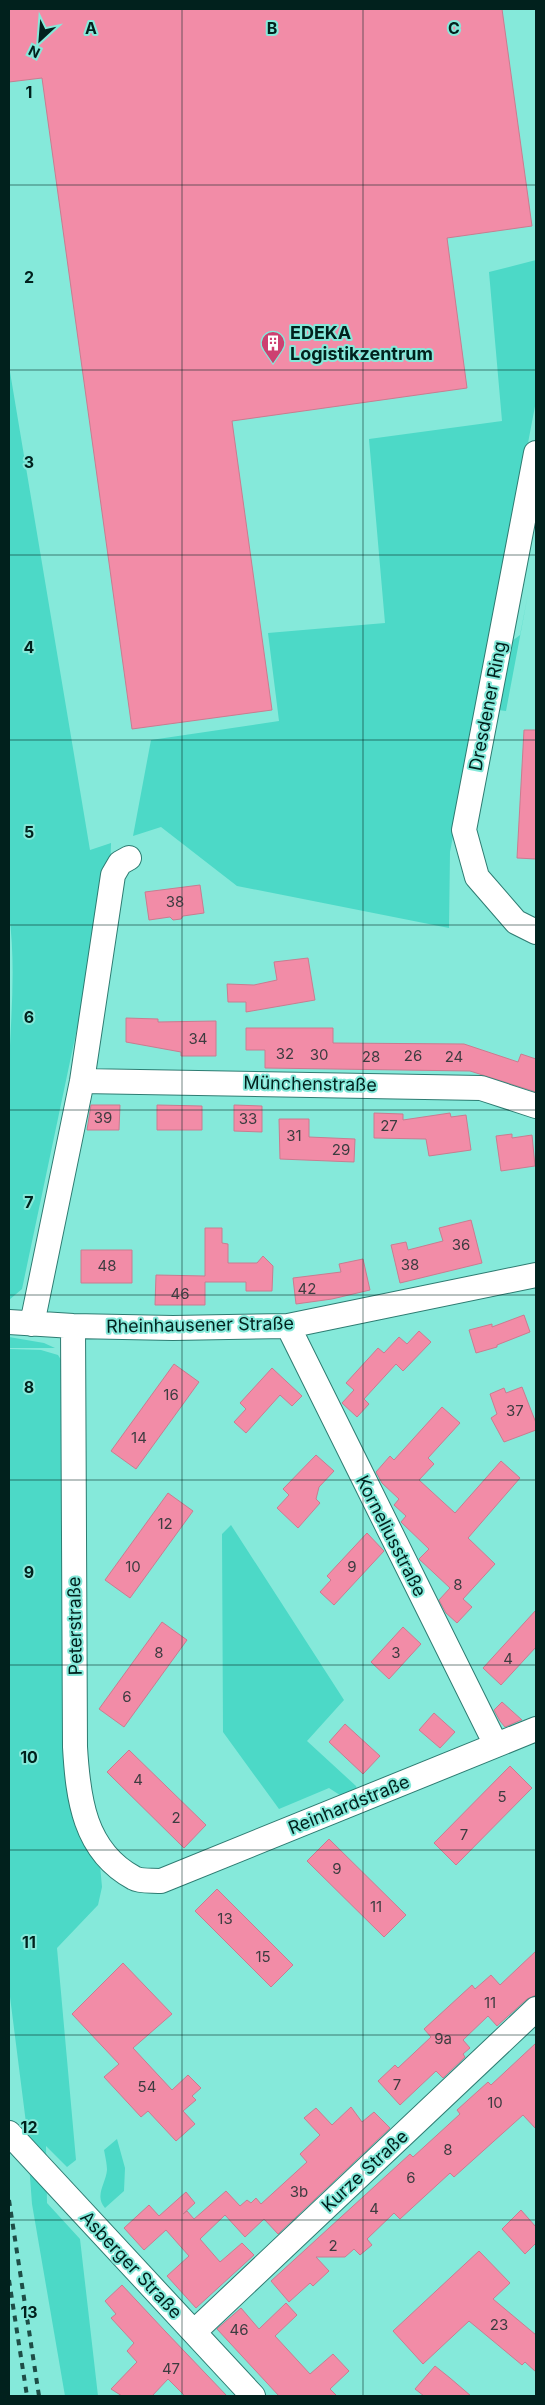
<svg xmlns="http://www.w3.org/2000/svg" width="545" height="2405" viewBox="0 0 545 2405" font-family="Inter,sans-serif">
	<style>
		.green { fill: #4cd9c7 }
		.building { fill: #f28ca7; stroke: #c97c90 }
		.lines { fill: none; stroke-linecap: round; stroke-linejoin: round }
		.street-casing { stroke: #2e7c72; stroke-width: 26 }
		.street { stroke: #fff; stroke-width: 24 }
		.rail { stroke: #1e4d46; stroke-width: 4; stroke-dasharray: 6 6; stroke-linecap: butt }
		.grid { fill: none; stroke: #01211d; stroke-width: 1; stroke-opacity: 0.55 }
		.labels { text-anchor: middle; stroke-width: 4; stroke-linejoin: round; paint-order: stroke }
		.number-label { font-size: 15px; fill: #3d3c40 }
		.poi-label { font-size: 18px; font-weight: bold; fill: #01211d; stroke: #85e9da; text-anchor: start }
		.street-label { font-size: 18px; fill: #01211d; stroke: #85e9da }
		.grid-label { font-size: 16px; text-anchor: middle; font-weight: bold; fill: #01211d; stroke: #85e9da; stroke-width: 4; stroke-linejoin: round; paint-order: stroke }
	</style>
	<rect width="100%" height="100%" fill="#85e9da"/>
	<path class="green" d="M536 260V401L450 852 449 928 237 886 161 827 133 836 151 740 279 721 268 633 385 623 369 439 502 421 489 272Z
		M9 366 90 850 111 843 110 872 22 1289 9 1300C9 1223 6 1145 9 1068 11 1016 16 965 9 913Z
		M528 594 506 711 498 710 512 641 520 635Z
		M9 1337 44 1343 55 1348H9Z
		M9 1349 41 1350 58 1355 63 1363 66 1745 100 1865 102 1887 98 1905 57 1948 76 2160 67 2167 46 2146 47 2203 80 2239 98 2396H65L32 2204 26 2123 9 1989Z
		M231 1525 344 1700 307 1741 356 1786 357 1790 346 1799 329 1788 279 1809 223 1732 222 1534Z
		M117 2139 125 2168 124 2191 105 2208C94 2196 106 2183 107 2170 107 2164 105 2155 104 2150Z"/>
	<path class="building" d="M9 9H502L532 226 447 238 467 388 232 421 272 710 132 729 42 78 9 82Z
		M524 730H536V859L517 858Z
		M200 885 204 913 183 916 181 919 173 920 170 917 149 920 145 892Z
		M308 958 315 1000 246 1012V1002H228L227 984 254 985 277 980 274 962Z
		M126 1018 158 1019V1022L216 1021V1056H181V1052L126 1042Z
		M246 1028H333V1043L464 1044 518 1062 521 1054 536 1059V1092L470 1071 265 1068V1050H246Z
		M91 1105H120L119 1130H87Z
		M157 1105 202 1106V1130H157Z
		M234 1105 262 1106V1132L234 1131Z
		M374 1113 403 1114V1120L450 1113 451 1117 466 1115 471 1150 429 1156 426 1139 374 1138Z
		M279 1119H309V1137L355 1139 354 1162 280 1159Z
		M512 1134V1138L532 1135 535 1166 501 1171 496 1136Z
		M471 1220 482 1263 400 1283 391 1245 406 1242 408 1250 443 1241 439 1228Z
		M205 1228H222V1243L228 1244V1263H257L263 1256 273 1266 272 1291H246V1282H205V1305H155L156 1275 205 1276Z
		M81 1250H132V1283H81Z
		M363 1259 370 1290 332 1299 296 1304 293 1278 341 1272 339 1264Z
		M524 1315 530 1332 497 1345V1347L476 1353 469 1330 492 1324V1327Z
		M419 1331 431 1342 403 1371 396 1364 364 1399 369 1404 357 1417 342 1403 354 1390 346 1383 378 1348 384 1353 399 1337 407 1344Z
		M174 1364 199 1382 136 1469 111 1451Z
		M272 1368 302 1396 292 1406 280 1395 246 1433 234 1422 246 1409 240 1403Z
		M522 1387 536 1423V1430L504 1442 491 1418 497 1414 490 1394 504 1388 506 1393Z
		M442 1407 460 1423 428 1458 434 1464 419 1480 455 1513 501 1461 520 1478 468 1538 495 1564 463 1599 472 1607 457 1623 446 1613 439 1600 450 1588 419 1559 429 1549 401 1522 406 1516 394 1505 399 1499 382 1483 376 1472 390 1456 394 1460Z
		M316 1455 334 1471 319 1487 316 1499 320 1503 298 1528 277 1508 289 1495 283 1489Z
		M168 1493 193 1511 130 1598 105 1580Z
		M367 1533 384 1551 334 1605 320 1592 331 1580 327 1576Z
		M536 1610V1647L501 1685 483 1668Z
		M162 1622 187 1640 124 1727 99 1709Z
		M403 1627 421 1644 389 1679 371 1662Z
		M502 1702 522 1720H521L505 1727 500 1721 494 1710Z
		M434 1713 455 1732 440 1748 419 1730Z
		M345 1724 380 1756 363 1774 329 1742Z
		M129 1750 206 1825 184 1848 107 1772Z
		M510 1766 532 1788 456 1865 434 1843Z
		M329 1839 406 1915 384 1937 307 1861Z
		M217 1889 293 1965 271 1987 195 1911Z
		M536 1951V1995L527 1999 497 2026 488 2016 463 2040 470 2048 463 2054 465 2057 443 2078 436 2071 400 2105 378 2081 395 2065 398 2068 431 2037 424 2029 472 1985 475 1989 491 1975 500 1985Z
		M123 1963 172 2014 133 2048 172 2090 188 2075 201 2088 192 2096 196 2100 183 2111 195 2124 176 2141 148 2111 141 2117 104 2077 119 2064 72 2014Z
		M536 2043V2129L523 2115 454 2177 450 2173 400 2219 394 2213 367 2239 372 2245 360 2255 354 2249 345 2257H316L329 2271 313 2286 310 2283 289 2302 271 2281 410 2154 413 2157 460 2114 457 2110 488 2082 491 2085Z
		M351 2107 362 2122 374 2112 390 2128 278 2234 264 2219 245 2237 225 2215 200 2239 220 2262 242 2243 254 2255 196 2308 167 2276 189 2256 166 2230 144 2250 124 2228 149 2205 159 2216 186 2192 195 2203 183 2214 187 2211 194 2219 226 2191 240 2206 247 2200 251 2203 256 2198 261 2204 307 2162 300 2154 320 2135 304 2118 316 2108 332 2125Z
		M521 2210 536 2227V2243L525 2254 502 2229Z
		M479 2251 510 2283 493 2299 536 2335V2372L525 2362 522 2365 469 2321 423 2364 393 2331Z
		M122 2285 165 2331 227 2396H185L168 2379 152 2396H122L111 2389 137 2362 127 2351 134 2343 111 2318 116 2314 105 2301Z
		M286 2303 297 2315 275 2336 310 2374 333 2354 349 2371 330 2389 337 2396H279L217 2329 241 2308 259 2329Z
		M435 2366 450 2378 471 2396H424L415 2389Z"/>
	<g class="lines">
		<g class="street-casing">
			<path id="street" d="M536 453 464 830 477 877 516 922 536 932
				M82 1081 481 1088 536 1106
				M9 1322 73 1326 173 1328 288 1326 536 1275
				M32 1324 82 1081 113 875 120 863 129 858
				M73 1326 75 1747C78 1798 84 1851 134 1878 141 1882 153 1880 161 1881L536 1729
				M288 1326 496 1745
				M9 2133 253 2396
				M194 2332 536 2009"/>
		</g>
		<use href="#street" class="street"/>
		<path class="rail" d="M9 2200 39 2396
			M9 2280 27 2396"/>
	</g>
	<path class="grid" d="M182 9V2396M363 9V2396M9 185H536M9 370H536M9 555H536M9 740H536M9 925H536M9 1110H536M9 1295H536M9 1480H536M9 1665H536M9 1850H536M9 2035H536M9 2220H536"/>
	<defs>
		<g id="building-pin" transform="scale(1.25)"><path d="M0 17L-7.5 6A9.5 9.5 0 1 1 7.5 6Z" fill="#cd4071" stroke="#85e9da"/><path d="M-4-6H4V6H1V3H-1V6H-4ZM-2.5-4.3h1.7v1.8h-1.7ZM.8-4.3h1.7v1.8H.8ZM-2.5-1h1.7V.8h-1.7ZM.8-1h1.7V.8H.8Z" fill="#fff"/></g>
	</defs>
	<g fill-rule="evenodd">
		<use href="#building-pin" x="273" y="343"/>
	</g>
	<g class="labels">
		<g class="number-label">
			<text x="175" y="907">38</text>
			<text x="198" y="1044">34</text>
			<text x="285" y="1059">32</text>
			<text x="319" y="1060">30</text>
			<text x="413" y="1061">26</text>
			<text x="371" y="1062">28</text>
			<text x="454" y="1062">24</text>
			<text x="103" y="1123">39</text>
			<text x="248" y="1124">33</text>
			<text x="389" y="1131">27</text>
			<text x="294" y="1141">31</text>
			<text x="341" y="1155">29</text>
			<text x="461" y="1250">36</text>
			<text x="410" y="1270">38</text>
			<text x="107" y="1271">48</text>
			<text x="307" y="1294">42</text>
			<text x="180" y="1299">46</text>
			<text x="171" y="1400">16</text>
			<text x="515" y="1416">37</text>
			<text x="139" y="1443">14</text>
			<text x="165" y="1529">12</text>
			<text x="133" y="1572">10</text>
			<text x="352" y="1572">9</text>
			<text x="458" y="1590">8</text>
			<text x="159" y="1658">8</text>
			<text x="396" y="1658">3</text>
			<text x="508" y="1664">4</text>
			<text x="127" y="1702">6</text>
			<text x="138" y="1785">4</text>
			<text x="502" y="1802">5</text>
			<text x="176" y="1823">2</text>
			<text x="464" y="1840">7</text>
			<text x="337" y="1874">9</text>
			<text x="376" y="1912">11</text>
			<text x="225" y="1924">13</text>
			<text x="263" y="1962">15</text>
			<text x="490" y="2008">11</text>
			<text x="443" y="2044">9a</text>
			<text x="397" y="2090">7</text>
			<text x="147" y="2092">54</text>
			<text x="495" y="2108">10</text>
			<text x="448" y="2155">8</text>
			<text x="411" y="2183">6</text>
			<text x="299" y="2197">3b</text>
			<text x="374" y="2214">4</text>
			<text x="333" y="2251">2</text>
			<text x="499" y="2330">23</text>
			<text x="239" y="2335">46</text>
			<text x="171" y="2374">47</text>
		</g>
		<g class="poi-label">
			<text x="290" y="339">EDEKA<tspan x="290" dy="21">Logistikzentrum</tspan></text>
		</g>
		<g class="street-label">
			<text transform="translate(488 706) rotate(-79)" y="6">Dresdener Ring</text>
			<text transform="translate(310 1084) rotate(1)" y="6">Münchenstraße</text>
			<text transform="translate(200 1325) rotate(-1)" y="6">Rheinhausener Straße</text>
			<text transform="translate(391 1536) rotate(63)" y="6">Korneliusstraße</text>
			<text transform="translate(75 1626) rotate(-91)" y="6">Peterstraße</text>
			<text transform="translate(349 1805) rotate(-22)" y="6">Reinhardstraße</text>
			<text transform="translate(365 2171) rotate(-43)" y="6">Kurze Straße</text>
			<text transform="translate(131 2265) rotate(47)" y="6">Asberger Straße</text>
		</g>
	</g>
	<g class="grid-label">
		<text x="91" y="34">A</text>
		<text x="272" y="34">B</text>
		<text x="454" y="34">C</text>
		<text x="29" y="98">1</text>
		<text x="29" y="283">2</text>
		<text x="29" y="468">3</text>
		<text x="29" y="653">4</text>
		<text x="29" y="838">5</text>
		<text x="29" y="1023">6</text>
		<text x="29" y="1208">7</text>
		<text x="29" y="1393">8</text>
		<text x="29" y="1578">9</text>
		<text x="29" y="1763">10</text>
		<text x="29" y="1948">11</text>
		<text x="29" y="2133">12</text>
		<text x="29" y="2318">13</text>
	</g>
	<rect width="545" height="2405" fill="none" stroke="#01211d" stroke-width="20"/>
	<g transform="translate(40 40) rotate(206)" stroke="#85e9da" stroke-width="4" paint-order="stroke">
	<path d="M0-4L9 19L0 12L-9 19Z" fill="#01211d"/>
	<text y="-8" font-size="14" font-weight="bold" text-anchor="middle" fill="#01211d">N</text>
	</g>
</svg>
